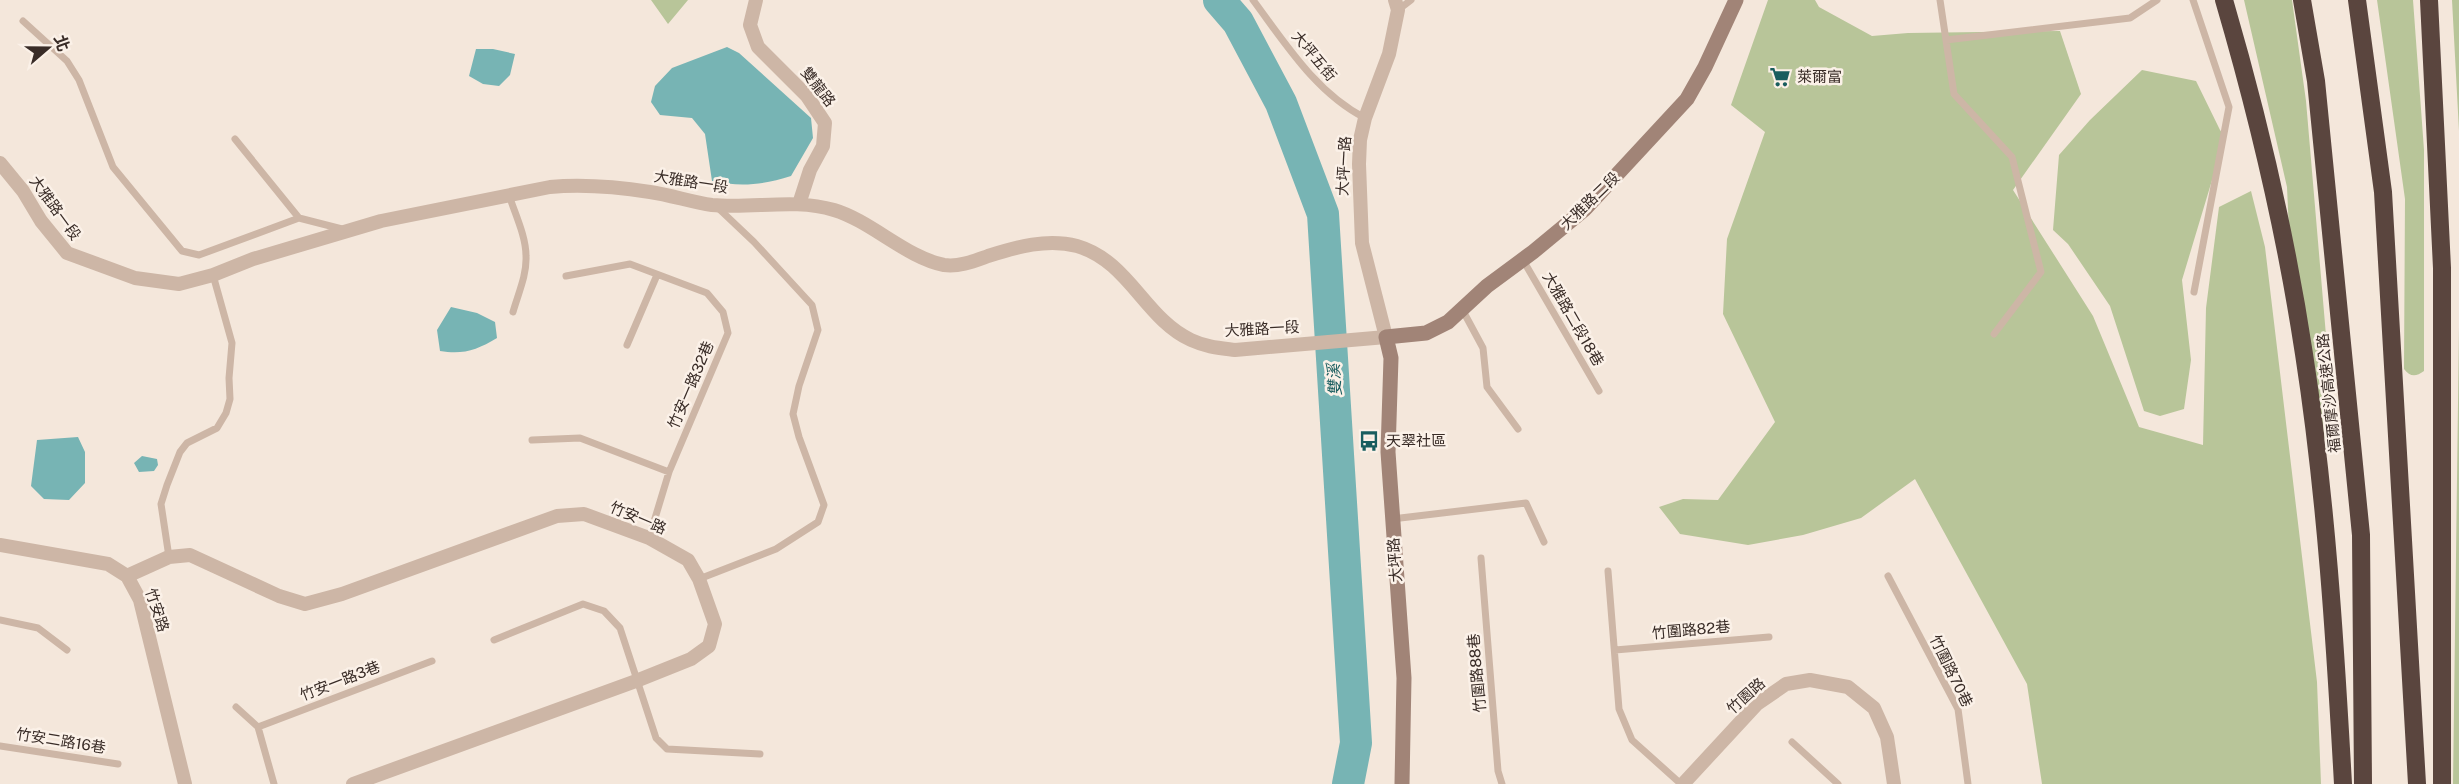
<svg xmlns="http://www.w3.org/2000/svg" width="2459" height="784" viewBox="0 0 2459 784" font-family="'Public Sans','Noto Sans TC',sans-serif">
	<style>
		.green { fill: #b8c599 }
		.water { fill: #77b4b4 }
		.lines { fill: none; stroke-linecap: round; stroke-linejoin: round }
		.river { stroke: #77b4b4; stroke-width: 32 }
		.lane { stroke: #cdb6a6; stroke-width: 7 }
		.street { stroke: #cdb6a6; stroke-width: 14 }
		.secondary { stroke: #a18477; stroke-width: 15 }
		.highway { stroke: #5a453e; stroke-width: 18 }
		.labels { text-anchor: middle; stroke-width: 5; stroke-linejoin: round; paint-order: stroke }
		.street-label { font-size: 15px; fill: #392c27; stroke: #fbf1e8 }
		.poi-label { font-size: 15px; fill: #392c27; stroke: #fbf1e8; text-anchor: start }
		.water-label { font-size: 16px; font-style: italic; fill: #195d5e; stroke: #fbf1e8 }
	</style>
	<rect width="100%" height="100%" fill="#f4e7db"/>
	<path class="green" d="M651 0H688L668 24Z
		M1768 0H1815L1819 7 1872 36 1908 33 2060 31 2081 94 2013 190 2093 316 2139 427 2203 445 2206 308 2219 207 2251 191 2265 247 2317 682 2321 784H2042L2027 684 1915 479 1861 518 1803 535 1748 545 1680 534 1659 507 1683 499 1718 500 1775 422 1723 314 1727 239 1765 132 1731 105Z
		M2244 0H2292L2306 101 2335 441 2325 449 2289 231 2287 187Z
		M2377 0H2413L2424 150V371C2416 377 2410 377 2404 369L2405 199Z
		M2452 0H2459V131Z
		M2142 70 2196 81 2220 130 2225 137 2182 280 2191 360 2184 409 2160 416 2144 411 2110 306 2068 244 2053 230 2059 155 2090 120Z
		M2459 327V784H2453Z"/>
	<path class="water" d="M727 47 739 53 811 118 813 138 791 176C763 185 740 187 712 181L705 134 692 118 660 115 651 102 655 86 672 68Z
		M476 49H493L515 54 510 75 499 86 483 84 469 76Z
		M451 307 477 313 495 322 497 338C477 350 463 355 440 351L437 330Z
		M78 437 85 452V483L69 500 44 499 31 486 37 440Z
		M142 456 157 459 158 465 154 471 139 472 134 463Z"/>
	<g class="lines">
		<path class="river" d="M1219 0 1238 22 1281 103 1323 214 1356 743 1348 784"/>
		<path class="lane" d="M1253 0C1285 43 1316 93 1365 118
			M1940 0 1954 94 2012 157 2041 272 1994 334
			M2193 0 2229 107 2194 292
			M1398 10 1411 0
			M23 21 67 61 79 80 113 167 182 251 199 255 299 218
			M1946 40 2130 18 2157 0
			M235 139 299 218 342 229
			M509 195C515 214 526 236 526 256 527 275 518 294 513 312
			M1523 260 1599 391
			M566 276 630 264 707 293 723 312 728 333 669 472 649 538
			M1462 309 1483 348 1487 387 1518 429
			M627 345 657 275
			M532 440 580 438 669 472
			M1392 519 1526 503 1544 542
			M169 557 161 504 167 485 180 452 187 443 217 428 226 413 230 399 229 378 232 343 213 275
			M1481 558 1498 771 1502 784
			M1608 571 1619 709 1632 740 1681 784
			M1888 576 1958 709 1968 784
			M699 579 776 549 818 522 824 505 799 437 793 414 799 386 818 330 812 305 754 242 716 206
			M0 620 38 628 67 650
			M494 640 583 604 604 611 620 628 656 738 667 749 760 754
			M1615 650 1769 637
			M236 707 258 727 274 784
			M258 727 432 661
			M1792 742 1838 784
			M0 746 118 764"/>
		<path class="street" d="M756 0 750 25 758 47 807 96 825 123 823 146 810 170 799 204
			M0 163 23 191 41 221 67 253 135 278 179 284 213 275 253 259 381 221 550 187C583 184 618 187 650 192 671 195 691 202 712 205 753 209 794 198 834 210 871 221 907 258 944 265 960 267 974 261 988 256 1017 247 1047 238 1077 246 1129 261 1145 319 1191 340 1206 347 1220 348 1235 350L1386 337 1362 243 1359 164 1360 140 1365 118 1389 54 1398 10 1395 0
			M0 545 108 564 127 576 140 600 185 784
			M127 576 169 557 190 555 279 596 305 604 342 594 557 516 584 514 649 538 688 560 699 579 715 624 709 646 691 659 636 681 353 784
			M1683 784 1757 704 1786 684 1810 680 1848 687 1874 708 1887 737 1894 784"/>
		<path class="secondary" d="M1402 784 1404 678 1388 452 1391 358 1386 337 1426 333 1448 322 1487 286 1533 252 1585 209 1687 99 1705 67 1736 0"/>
		<path class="highway" d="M2224 0C2258 116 2286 235 2304 354 2326 496 2335 640 2343 784
			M2302 0 2316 81 2361 535 2363 784
			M2357 0 2383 192 2417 784
			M2429 0 2442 268V784"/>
	</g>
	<defs>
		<g id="supermarket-bare" transform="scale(1.62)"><path d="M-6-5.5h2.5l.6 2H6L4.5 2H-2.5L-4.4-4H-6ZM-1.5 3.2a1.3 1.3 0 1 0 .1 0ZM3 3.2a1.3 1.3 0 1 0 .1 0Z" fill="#195d5e" stroke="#fbf1e8" stroke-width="2.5" paint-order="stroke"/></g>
		<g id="bus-bare" transform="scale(1.62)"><path d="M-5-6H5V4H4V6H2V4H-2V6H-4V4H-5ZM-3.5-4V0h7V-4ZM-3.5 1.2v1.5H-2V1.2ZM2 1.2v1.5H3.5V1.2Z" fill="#195d5e" stroke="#fbf1e8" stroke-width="2.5" paint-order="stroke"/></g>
	</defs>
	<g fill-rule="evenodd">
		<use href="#supermarket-bare" x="1780" y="77"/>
		<use href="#bus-bare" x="1369" y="441"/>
	</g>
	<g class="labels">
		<g class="street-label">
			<text transform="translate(1314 56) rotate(50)" y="5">大坪五街</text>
			<text transform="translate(818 87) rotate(52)" y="5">雙龍路</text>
			<text transform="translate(1344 166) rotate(-87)" y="5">大坪一路</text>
			<text transform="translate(691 182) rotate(9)" y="5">大雅路一段</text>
			<text transform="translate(1590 201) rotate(-44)" y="5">大雅路二段</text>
			<text transform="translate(55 208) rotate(54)" y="5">大雅路一段</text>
			<text transform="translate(1573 319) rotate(60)" y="5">大雅路二段18巷</text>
			<text transform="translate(1262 329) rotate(-3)" y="5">大雅路一段</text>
			<text transform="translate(691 385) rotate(-67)" y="5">竹安一路32巷</text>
			<text transform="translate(2329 393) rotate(-96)" y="5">福爾摩沙高速公路</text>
			<text transform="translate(638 518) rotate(23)" y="5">竹安一路</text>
			<text transform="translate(1395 560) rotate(-94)" y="5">大坪路</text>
			<text transform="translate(157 610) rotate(72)" y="5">竹安路</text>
			<text transform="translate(1691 630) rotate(-5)" y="5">竹圍路82巷</text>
			<text transform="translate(1951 671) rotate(64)" y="5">竹圍路70巷</text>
			<text transform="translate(1477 673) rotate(-95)" y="5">竹圍路88巷</text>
			<text transform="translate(340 681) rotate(-21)" y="5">竹安一路3巷</text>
			<text transform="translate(1746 696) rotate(-42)" y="5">竹園路</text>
			<text transform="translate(61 741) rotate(9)" y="5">竹安二路16巷</text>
		</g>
		<g class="poi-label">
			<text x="1797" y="82">萊爾富</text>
			<text x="1386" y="446">天翠社區</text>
		</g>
		<g class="water-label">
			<text transform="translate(1334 380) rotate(-94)" y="6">雙溪</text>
		</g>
	</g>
	<g transform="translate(48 48) rotate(70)" stroke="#fbf1e8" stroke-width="4.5" paint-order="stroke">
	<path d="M0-4.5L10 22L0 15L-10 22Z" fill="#392c27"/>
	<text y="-9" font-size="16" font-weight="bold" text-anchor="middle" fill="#392c27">北</text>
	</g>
</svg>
